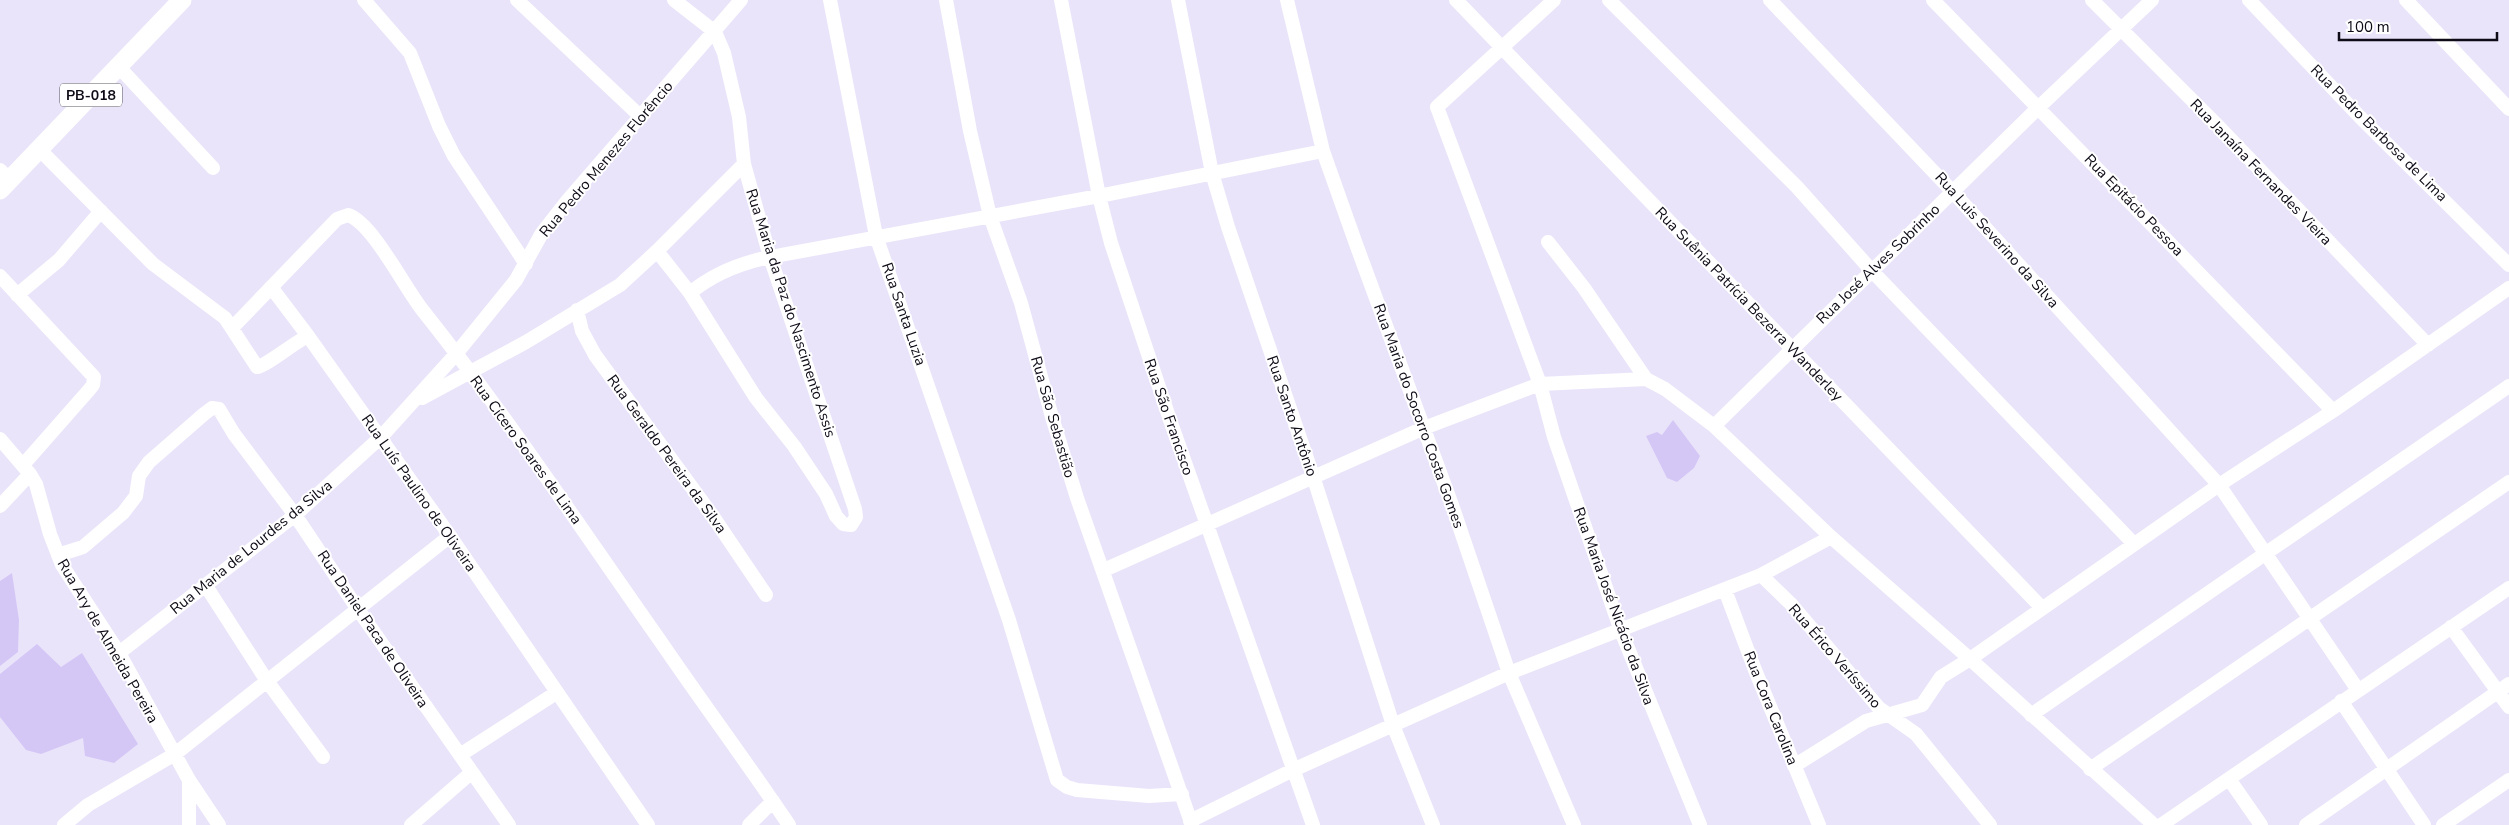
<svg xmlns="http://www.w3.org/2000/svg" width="2509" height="825" viewBox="0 0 2509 825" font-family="'Nunito Sans',sans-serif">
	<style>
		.green { fill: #d4c7f6 }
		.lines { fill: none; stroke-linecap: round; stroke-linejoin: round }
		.minor { stroke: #fff; stroke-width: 14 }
		.major { stroke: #fff; stroke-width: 19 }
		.labels { text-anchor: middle; stroke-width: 4; stroke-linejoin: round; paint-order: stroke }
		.shield { fill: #fff; stroke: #56545c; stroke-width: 1 }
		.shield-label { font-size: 14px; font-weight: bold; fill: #0e0a16 }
		.street-label { font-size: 15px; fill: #0e0a16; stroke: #fff }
	</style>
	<rect width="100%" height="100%" fill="#eae4fa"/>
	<path class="green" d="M1673 420 1700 456 1694 468 1677 482 1667 478 1646 436 1657 432 1662 435Z
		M12 573 19 620 18 652 0 666V581Z
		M37 644 61 667 82 653 138 744 114 763 85 756 83 738 41 754 26 750 0 717V674Z"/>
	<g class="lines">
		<path class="minor" d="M364 0 410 53 439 126 454 156 526 264
			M517 0 640 116
			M830 0 876 236 1009 620 1057 780 1067 787 1077 790 1149 796 1182 794
			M946 0 970 131 990 216 1021 303 1052 417 1077 498 1192 825
			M1061 0 1099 196 1111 243 1170 420 1313 825
			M1178 0 1212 173 1228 227 1313 476 1393 725 1433 825
			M1287 0 1323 151 1356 244 1452 505 1509 673 1574 825
			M1456 0 2042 608
			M1554 0 1437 107 1540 384 1554 437 1621 631 1700 825
			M1609 0 1797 187 1872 271 2134 544
			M1770 0 1952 191 2219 485 2358 690
			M1933 0 2333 411
			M2092 0 2217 125 2428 345
			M2249 0 2360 117 2509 265
			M2406 0 2509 109
			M118 66 213 168
			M39 149 153 264 225 318 257 367C266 366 295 342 308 336L450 536 648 825
			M0 170 10 180
			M1548 242 1584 288 1646 379
			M657 251 690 293 756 398 794 446 826 494 836 516 843 524 851 525 856 517 855 509 770 257 744 164 739 117 724 53 715 32 674 0
			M0 276 94 377 93 385 89 390 23 465
			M271 287 308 336
			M690 293C713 274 740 263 770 257L1099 196 1323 151
			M17 295 59 260 101 211
			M577 310 582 331 595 355 712 515 766 595
			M233 327 337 219 348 215C373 223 405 289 424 312 509 419 584 533 663 645 704 705 748 764 789 825
			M422 398 526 342 620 285 657 251 744 164
			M1714 426 2039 107 2152 0
			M0 439 30 474 36 484 50 534 62 565 119 653 189 780 219 825
			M0 506 30 474
			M58 555 83 547 123 513 136 496 139 476 149 462 204 414 212 408 219 409 234 434 295 515 357 608 509 825
			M1104 570 1424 428 1540 384 1646 379 1665 389 1714 426 1831 537 1970 659 2154 825
			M1761 575 1791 604 1879 708 1916 734 1990 825
			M206 586 267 681 323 757
			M1725 590 1755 670 1819 825
			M2451 627 2509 707
			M119 653 295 515 381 437 456 354 516 280 542 233 567 201 741 0
			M2341 701 2424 825
			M2031 715 2509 386
			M460 755 556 693
			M1794 766 1866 721 1922 705 1941 677 1970 659 2219 485 2333 411 2509 288
			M2090 769 2509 482
			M2229 779 2261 825
			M189 781V825
			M1190 821 1293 770 1509 673 1761 575 1831 537
			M64 825 88 805 175 754 450 536
			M411 825 472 772
			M749 825 773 801
			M2161 825 2509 588
			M2306 825 2509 684
			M2443 825 2509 780"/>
		<path class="major" d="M0 190 182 0"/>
	</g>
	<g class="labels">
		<rect class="shield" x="60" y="83.5" width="62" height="23" rx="4"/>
		<g class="shield-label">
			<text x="91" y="100">PB-018</text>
		</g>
		<g class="street-label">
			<text transform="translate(2379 133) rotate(45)" y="5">Rua Pedro Barbosa de Lima</text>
			<text transform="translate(606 159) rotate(-50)" y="5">Rua Pedro Menezes Florêncio</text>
			<text transform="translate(2261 172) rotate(46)" y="5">Rua Janaína Fernandes Vieira</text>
			<text transform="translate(2134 205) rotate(46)" y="5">Rua Epitácio Pessoa</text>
			<text transform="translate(1997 240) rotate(48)" y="5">Rua Luis Severino da Silva</text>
			<text transform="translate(1878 264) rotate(-44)" y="5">Rua José Alves Sobrinho</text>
			<text transform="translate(1749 304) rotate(46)" y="5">Rua Suênia Patrícia Bezerra Wanderley</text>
			<text transform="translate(791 313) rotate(72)" y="5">Rua Maria da Paz do Nascimento Assis</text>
			<text transform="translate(904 314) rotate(71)" y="5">Rua Santa Luzia</text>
			<text transform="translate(1292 416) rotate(71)" y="5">Rua Santo Antônio</text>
			<text transform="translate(1419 416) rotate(70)" y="5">Rua Maria do Socorro Costa Gomes</text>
			<text transform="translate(1053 417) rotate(74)" y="5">Rua São Sebastião</text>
			<text transform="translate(1169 417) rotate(71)" y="5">Rua São Francisco</text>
			<text transform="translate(526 450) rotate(54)" y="5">Rua Cícero Soares de Lima</text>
			<text transform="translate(667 454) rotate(54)" y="5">Rua Geraldo Pereira da Silva</text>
			<text transform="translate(419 493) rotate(55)" y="5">Rua Luís Paulino de Oliveira</text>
			<text transform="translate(251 547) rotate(-39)" y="5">Rua Maria de Lourdes da Silva</text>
			<text transform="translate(1614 606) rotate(70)" y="5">Rua Maria José Nicácio da Silva</text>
			<text transform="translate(373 629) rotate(56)" y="5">Rua Daniel Paca de Oliveira</text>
			<text transform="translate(108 641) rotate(60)" y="5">Rua Ary de Almeida Pereira</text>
			<text transform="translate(1835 656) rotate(49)" y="5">Rua Érico Veríssimo</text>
			<text transform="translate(1771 708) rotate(68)" y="5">Rua Cora Carolina</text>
		</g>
	</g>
	<path d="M2339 32v8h158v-8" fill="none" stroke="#0e0a16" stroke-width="2.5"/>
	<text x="2346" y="32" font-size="15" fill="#0e0a16" stroke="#ffffff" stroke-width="4" paint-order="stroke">100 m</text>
</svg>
